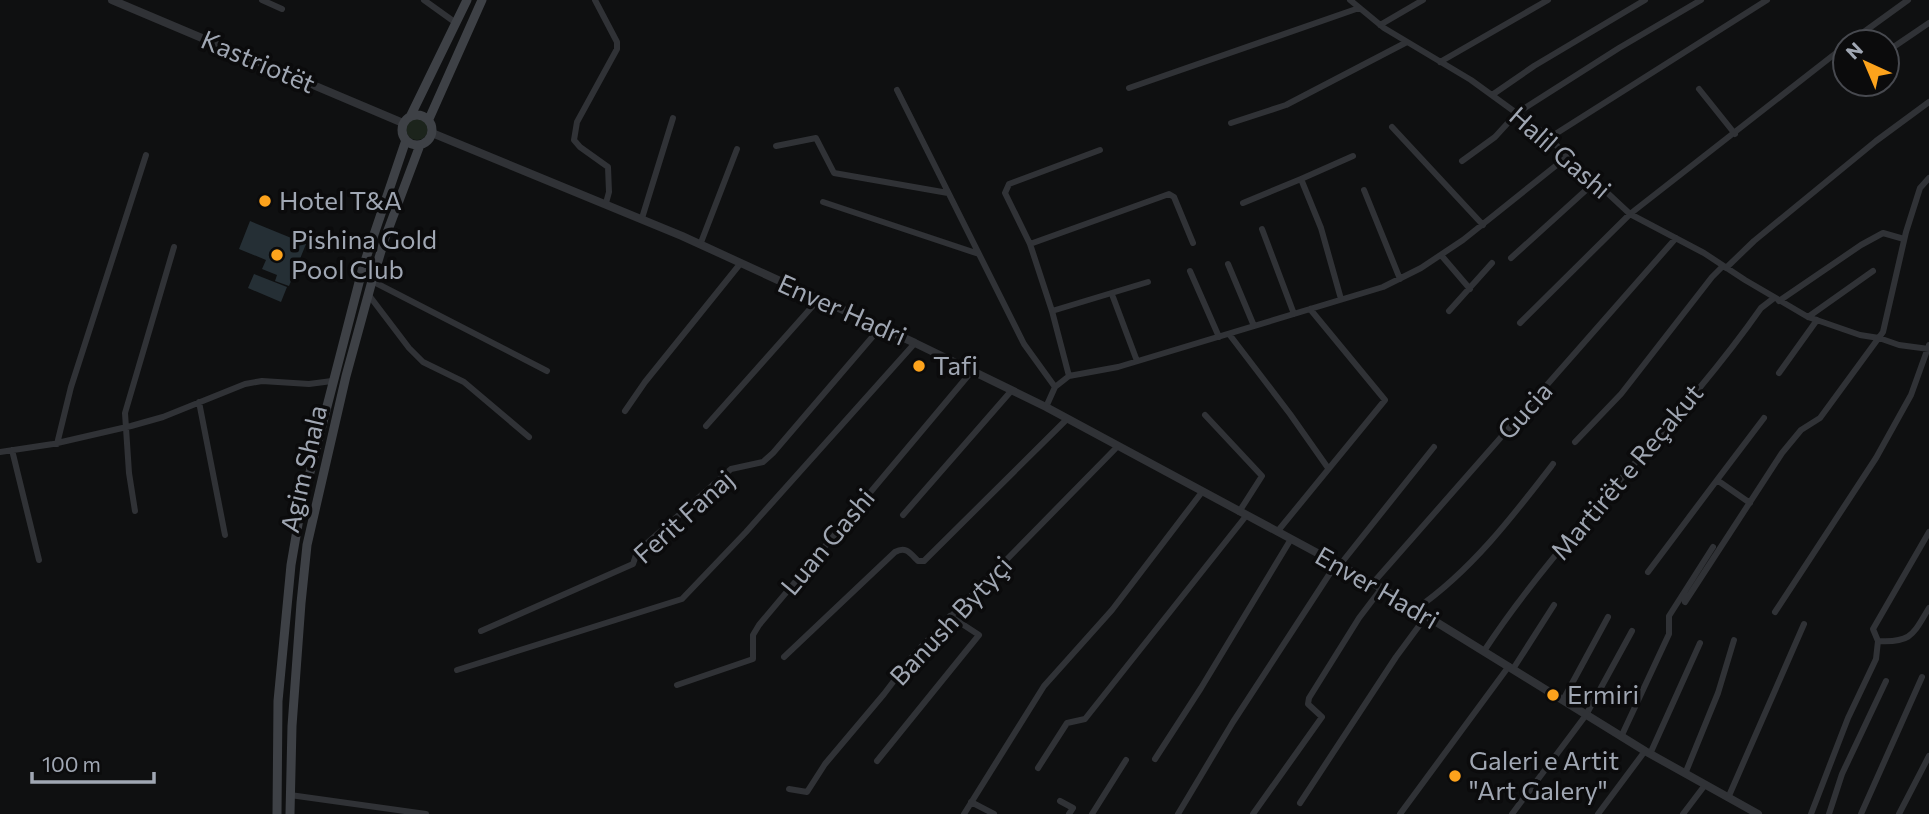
<svg xmlns="http://www.w3.org/2000/svg" width="1929" height="814" viewBox="0 0 1929 814" font-family="Commissioner,sans-serif">
	<style>
		.green { fill: #1c241c }
		.water { fill: #252f35 }
		.lines { fill: none; stroke-linecap: round; stroke-linejoin: round }
		.minor { stroke: #303236; stroke-width: 6 }
		.tertiary { stroke: #303236; stroke-width: 8 }
		.secondary { stroke: #3e4146; stroke-width: 9 }
		.poi-dot { fill: #fda31c; stroke: #0b0b0c; stroke-width: 2.5 }
		.labels { text-anchor: middle; stroke-width: 7; stroke-linejoin: round; paint-order: stroke }
		.street-label { font-size: 26px; fill: #a0a7b3; stroke: #0b0b0c }
		.poi-label { font-size: 26px; fill: #a0a7b3; stroke: #0b0b0c; text-anchor: start }
	</style>
	<rect width="100%" height="100%" fill="#0f1011"/>
	<path class="green" d="M406 129a11 11 0 1 1 22 0a11 11 0 1 1-22 0Z"/>
	<path class="water" d="M250 221 306 244 289 286 275 281 277 275 262 269 266 260 239 249Z
		M254 274 287 287 281 302 248 288Z"/>
	<g class="lines">
		<path class="minor" d="M262 0 282 9
			M424 0 456 23
			M595 0 617 42V49L577 122 574 140 580 147 608 167 609 192 606 203
			M1350 0 1384 28 1471 80 1541 131 1630 214 1704 253 1745 280 1808 317 1860 335 1879 338 1899 345 1929 349
			M1380 25 1423 0
			M1850 42 1908 0
			M1895 46 1929 23
			M1440 62 1548 0
			M1129 88 1359 8
			M1699 89 1735 134
			M897 90 1024 344 1055 387
			M1492 95 1534 66 1645 0
			M1231 123 1286 105 1407 42
			M1392 127 1483 225
			M1549 138 1767 0
			M776 146 816 138 834 173 948 193
			M1462 161 1495 137 1517 113 1619 48 1701 0
			M1364 190 1400 279
			M823 202 979 254
			M1243 203 1301 179
			M642 218 673 118
			M1262 229 1294 314
			M1030 244 1169 194 1174 197 1193 243
			M700 245 737 149
			M1441 255 1470 289
			M1511 258 1596 181
			M1228 264 1254 326
			M1726 268 1754 241 1876 141 1929 102
			M1190 271 1219 337
			M372 281 547 371
			M368 294 409 348 423 362 464 382 529 437
			M1113 297 1137 361
			M1341 299 1321 228 1301 179 1353 156
			M1779 301 1861 245 1883 233 1904 239
			M1052 311 1148 282
			M1449 311 1492 263
			M1808 317 1873 271
			M1520 323 1630 214 1845 46
			M1229 334 1290 414 1328 468
			M1779 373 1817 320
			M1069 376 1052 311 1030 244 1005 193 1009 184 1100 150
			M199 402 225 535
			M1046 407 1055 387 1069 376 1118 367 1383 287 1421 268 1463 240 1568 156
			M625 411 645 382 740 264
			M1205 415 1262 476 1239 512
			M706 426 818 300
			M1575 442 1621 394 1712 277 1723 266
			M57 444 71 387 146 155
			M12 450 39 560
			M0 452 53 444 131 426 163 417 245 384 262 381 309 384 332 381
			M1750 503 1717 480 1764 418
			M135 511 129 473 125 413 174 247
			M903 515 1012 390
			M1277 532 1385 400 1310 309
			M1339 566 1434 447
			M1648 572 1717 480
			M1373 583 1676 238
			M1685 602 1782 453 1801 430 1820 418 1883 332 1906 232 1920 188 1929 178
			M1416 609C1471 571 1513 516 1553 464
			M1775 612 1876 458 1911 395 1929 345
			M481 631 633 564 637 552 731 469 763 462 773 453 880 328
			M1878 641C1912 643 1913 634 1929 608
			M1484 651C1565 528 1677 428 1761 308L1774 298
			M784 657 895 552C906 546 910 553 918 561H924L1067 419
			M1513 669 1554 605
			M457 670 682 599 746 532 915 343
			M677 685 753 659V635L759 625 972 371
			M1563 700 1608 617
			M1621 737 1669 634V616L1713 547
			M1650 754 1700 643
			M1155 759 1201 688 1291 539
			M877 761 979 635 950 616
			M1038 768 1067 723 1085 719 1246 516
			M1685 774 1718 693 1734 640
			M789 789 807 792 825 764 884 694 915 653 1118 446
			M290 795 426 814
			M1728 798 1804 624
			M1060 801 1073 808 1069 814
			M971 802 994 814
			M1300 803 1396 657 1427 615
			M964 814 1044 686 1112 610 1202 492
			M1092 814 1126 760
			M1178 814 1233 722 1336 564
			M1253 814 1322 717 1308 704 1309 698 1359 618 1381 589
			M1400 814 1509 666
			M1512 814 1586 715 1632 631
			M1598 814 1645 751
			M1683 814 1705 785
			M1811 814 1848 718 1876 659 1878 641 1873 629 1929 532
			M1829 814 1842 774 1886 681
			M1861 814 1922 677
			M1899 814 1929 756"/>
		<path class="tertiary" d="M112 0 403 123
			M432 133 682 236 915 343 1046 407 1373 583 1645 751 1758 814"/>
		<path class="secondary" d="M402 130a15 15 0 1 1 30 0a15 15 0 1 1-30 0Z
			M411 115 467 0
			M429 119 482 0
			M277 814 278 701 291 565 301 507 363 267 406 140
			M290 814 292 726 301 603 307 545 346 376 372 281 385 238 420 145"/>
	</g>
	<g class="poi-dot">
		<circle cx="265" cy="201" r="7"/>
		<circle cx="277" cy="255" r="7"/>
		<circle cx="919" cy="366" r="7"/>
		<circle cx="1553" cy="695" r="7"/>
		<circle cx="1455" cy="776" r="7"/>
	</g>
	<g class="labels">
		<g class="street-label">
			<text transform="translate(258 62) rotate(23)" y="9">Kastriotët</text>
			<text transform="translate(1560 153) rotate(41)" y="9">Halil Gashi</text>
			<text transform="translate(842 310) rotate(24)" y="9">Enver Hadri</text>
			<text transform="translate(1525 411) rotate(-48)" y="9">Gucia</text>
			<text transform="translate(304 469) rotate(-77)" y="9">Agim Shala</text>
			<text transform="translate(1627 472) rotate(-50)" y="9">Martirët e Reçakut</text>
			<text transform="translate(684 517) rotate(-42)" y="9">Ferit Fanaj</text>
			<text transform="translate(828 542) rotate(-50)" y="9">Luan Gashi</text>
			<text transform="translate(1377 588) rotate(30)" y="9">Enver Hadri</text>
			<text transform="translate(951 621) rotate(-47)" y="9">Banush Bytyçi</text>
		</g>
		<g class="poi-label">
			<text x="279" y="210">Hotel T&amp;A</text>
			<text x="291" y="249">Pishina Gold<tspan x="291" dy="30">Pool Club</tspan></text>
			<text x="933" y="375">Tafi</text>
			<text x="1567" y="704">Ermiri</text>
			<text x="1469" y="770">Galeri e Artit<tspan x="1469" dy="30">"Art Galery"</tspan></text>
		</g>
	</g>
	<g transform="translate(1866 63) rotate(316)"><circle r="33" fill="#0b0b0c" stroke="#47494f" stroke-width="2"/>
	<path d="M0-5L12 26L0 18L-12 26Z" fill="#fda31c"/>
	<text y="-10" font-size="19" font-weight="bold" text-anchor="middle" fill="#a0a7b3">N</text>
	</g>
	<path d="M32 772v10h122v-10" fill="none" stroke="#a0a7b3" stroke-width="3.5"/>
	<text x="42" y="772" font-size="21" fill="#a0a7b3" stroke="#0b0b0c" stroke-width="5" paint-order="stroke">100 m</text>
</svg>
